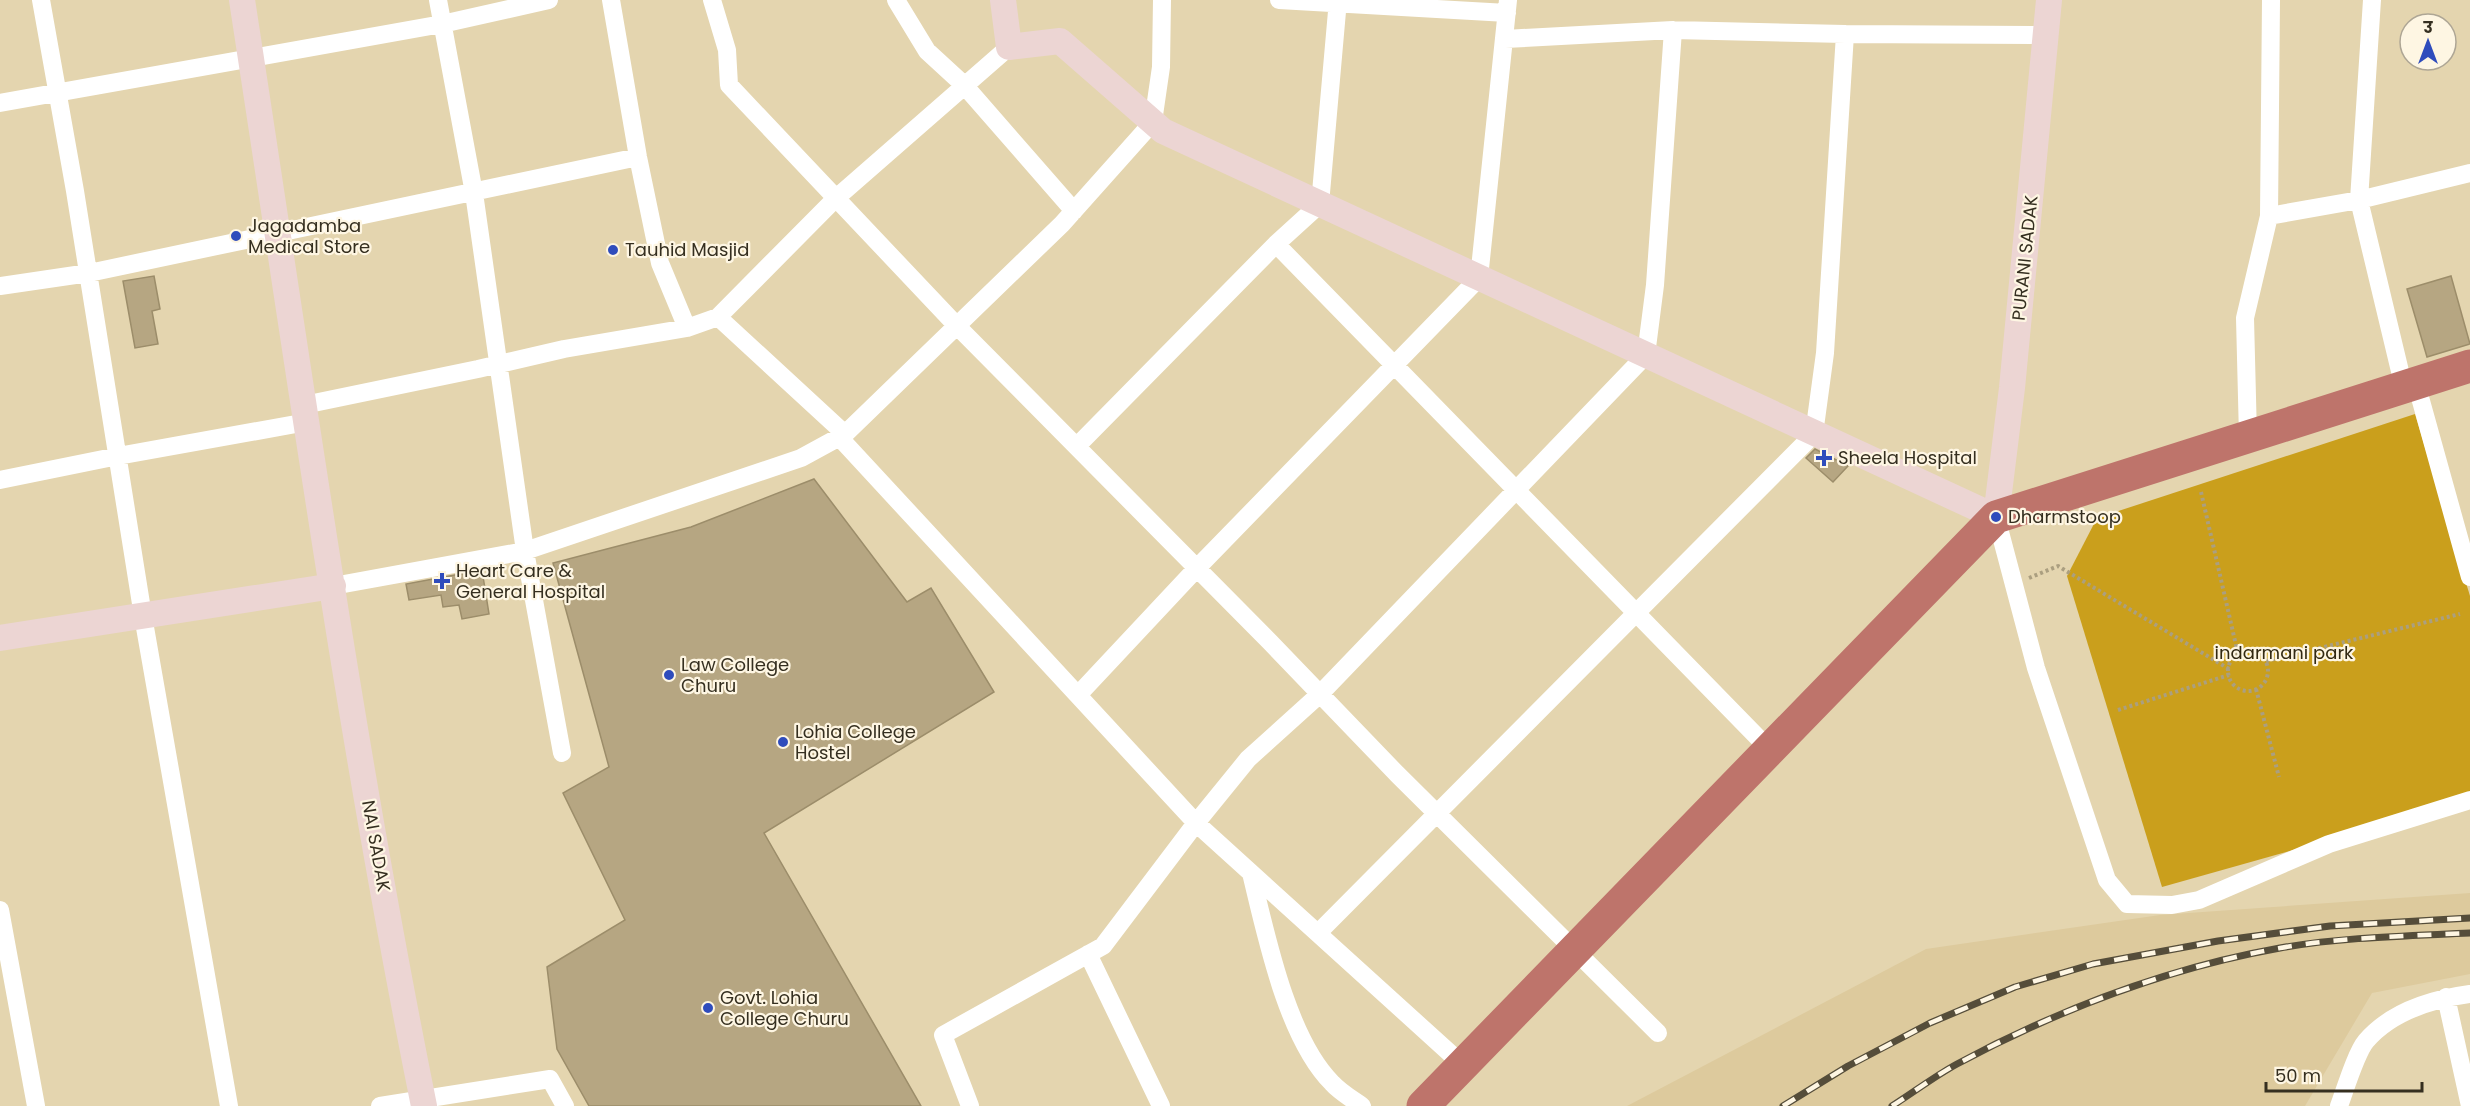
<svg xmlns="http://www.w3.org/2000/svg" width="2470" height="1106" viewBox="0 0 2470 1106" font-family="Poppins,'Noto Sans Devanagari',sans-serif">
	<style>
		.built { fill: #ddca9d }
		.green { fill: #ca9f1c }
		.building { fill: #b6a682; stroke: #9c8d6a; stroke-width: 1.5 }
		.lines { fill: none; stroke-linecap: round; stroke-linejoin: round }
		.path { stroke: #ab9f80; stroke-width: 4; stroke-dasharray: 3 3; stroke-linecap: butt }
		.street { stroke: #fff; stroke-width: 18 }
		.secondary { stroke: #ecd5d3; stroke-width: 26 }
		.highway { stroke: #be746b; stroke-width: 33 }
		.rail-casing { stroke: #554d3a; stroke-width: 7 }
		.rail { stroke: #fef6e3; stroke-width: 4.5; stroke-dasharray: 14; stroke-linecap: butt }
		.poi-dot { fill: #2f4cbc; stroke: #fef6e3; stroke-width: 2 }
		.labels { text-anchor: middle; stroke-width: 4.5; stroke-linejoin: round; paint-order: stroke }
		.poi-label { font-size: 18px; fill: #352f20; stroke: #fef6e3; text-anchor: start }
		.street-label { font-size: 18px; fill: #352f20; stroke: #fef6e3 }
		.park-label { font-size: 18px; fill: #322912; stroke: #fef6e3 }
	</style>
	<rect width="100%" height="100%" fill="#e4d5af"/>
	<path class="built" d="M2470 893V974L2372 993 2305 1106H1627L1926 949 2160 915Z"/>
	<path class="green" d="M2415 414 2470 596V800L2162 887 2067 576 2097 518Z"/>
	<path class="building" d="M154 276 160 309 152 311 158 344 135 348 123 281Z
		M2451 276 2470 344 2427 357 2407 289Z
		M1815 449 1848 466 1833 482 1806 458Z
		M814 479 907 602 931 588 994 692 764 833 921 1106H589L557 1049 547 967 625 920 563 793 609 767 553 563 691 527Z
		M482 570 489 614 462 619 459 605 443 607 441 595 409 600 406 584Z"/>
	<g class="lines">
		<path class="path" d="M2201 492 2238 654
			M2029 578 2058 566 2229 669
			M2228 671a20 20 0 1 1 40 0a20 20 0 1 1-40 0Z
			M2266 661 2460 614
			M2256 689 2279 777
			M2118 710 2229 675"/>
		<path class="street" d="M41 0 75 191 143 616 229 1106
			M438 0 474 193 525 551 562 753
			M611 0 638 157 660 263 687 328
			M712 0 727 50 729 85 957 326 1270 642 1397 774 1658 1033
			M896 0 927 51 964 85 1074 211
			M1279 0 1507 13
			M2372 0 2359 200 2404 388
			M1505 39 1673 30 1845 34 2046 35
			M0 103 442 24 549 0
			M2269 216 2359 200 2470 173
			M1276 244 1769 749
			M0 286 89 273 638 157
			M718 317 845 434
			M2416 383 2470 577
			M304 405 478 369 564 349 687 328 718 317 835 199 1009 47
			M839 437 1196 823 1463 1065
			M2248 437 2245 318 2269 216 2271 0
			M1077 446 1276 244 1320 204 1338 0
			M0 480 118 456 307 422
			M1996 517 2036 668 2107 880 2127 904 2172 905 2199 900 2329 844 2470 800
			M333 586 525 551 801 458 845 434 1062 224 1153 122 1161 67 1162 0
			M1078 695 1197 568 1479 278 1508 0
			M1251 873C1266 935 1287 1038 1332 1083 1340 1092 1352 1099 1362 1106
			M0 910 36 1106
			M1318 933 1814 434 1825 353 1845 34
			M1088 954 1161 1106
			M2446 997 2470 1106
			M380 1106 550 1079 565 1106
			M970 1106 943 1035 1103 946 1196 823 1248 759 1320 694 1646 355 1655 285 1673 30
			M2339 1106C2345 1090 2356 1053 2366 1041 2391 1012 2433 999 2470 994"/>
		<path class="secondary" d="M242 0C299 369 350 740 424 1106
			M1003 0 1009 47 1060 41 1163 131 1996 517 2012 388 2049 0
			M0 638 333 586"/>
		<path class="highway" d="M1423 1106 1996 517 2470 366"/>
		<g class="rail-casing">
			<path id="rail" d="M1783 1106 1848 1066 1930 1023 2015 987 2093 964 2218 941 2330 926 2470 918
				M1892 1106C1914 1092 1935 1076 1957 1064 2058 1010 2167 968 2280 948 2342 937 2407 936 2470 933"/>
		</g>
		<use href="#rail" class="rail"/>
	</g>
	<g class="poi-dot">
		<circle cx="236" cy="236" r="6"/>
		<circle cx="613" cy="250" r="6"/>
		<path d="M1821 449h6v6h6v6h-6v6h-6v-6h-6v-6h6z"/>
		<circle cx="1996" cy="517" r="6"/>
		<path d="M439 572h6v6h6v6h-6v6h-6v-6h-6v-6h6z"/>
		<circle cx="669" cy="675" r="6"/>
		<circle cx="783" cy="742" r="6"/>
		<circle cx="708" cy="1008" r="6"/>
	</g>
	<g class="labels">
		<g class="poi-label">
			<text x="248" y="232">Jagadamba<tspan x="248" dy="21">Medical Store</tspan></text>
			<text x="625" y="256">Tauhid Masjid</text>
			<text x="1838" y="464">Sheela Hospital</text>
			<text x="2008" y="523">Dharmstoop</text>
			<text x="456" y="577">Heart Care &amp;<tspan x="456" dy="21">General Hospital</tspan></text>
			<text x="681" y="671">Law College<tspan x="681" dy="21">Churu</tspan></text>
			<text x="795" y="738">Lohia College<tspan x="795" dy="21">Hostel</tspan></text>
			<text x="720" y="1004">Govt. Lohia<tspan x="720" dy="21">College Churu</tspan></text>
		</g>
		<g class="street-label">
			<text transform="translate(2025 258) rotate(-84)" y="6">PURANI SADAK</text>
			<text transform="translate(376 846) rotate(80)" y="6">NAI SADAK</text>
		</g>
		<g class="park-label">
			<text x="2284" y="659">indarmani park</text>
		</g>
	</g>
	<g transform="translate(2428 42)"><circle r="28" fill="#fef6e3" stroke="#aea695" stroke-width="1.5"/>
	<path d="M0-4.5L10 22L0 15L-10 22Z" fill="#2f4cbc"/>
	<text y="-9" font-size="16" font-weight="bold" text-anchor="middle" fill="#352f20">उ</text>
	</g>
	<path d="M2266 1082v9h156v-9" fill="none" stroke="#352f20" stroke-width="3"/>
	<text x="2275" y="1082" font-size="18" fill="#352f20" stroke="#fef6e3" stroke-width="4.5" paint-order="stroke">50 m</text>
</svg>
